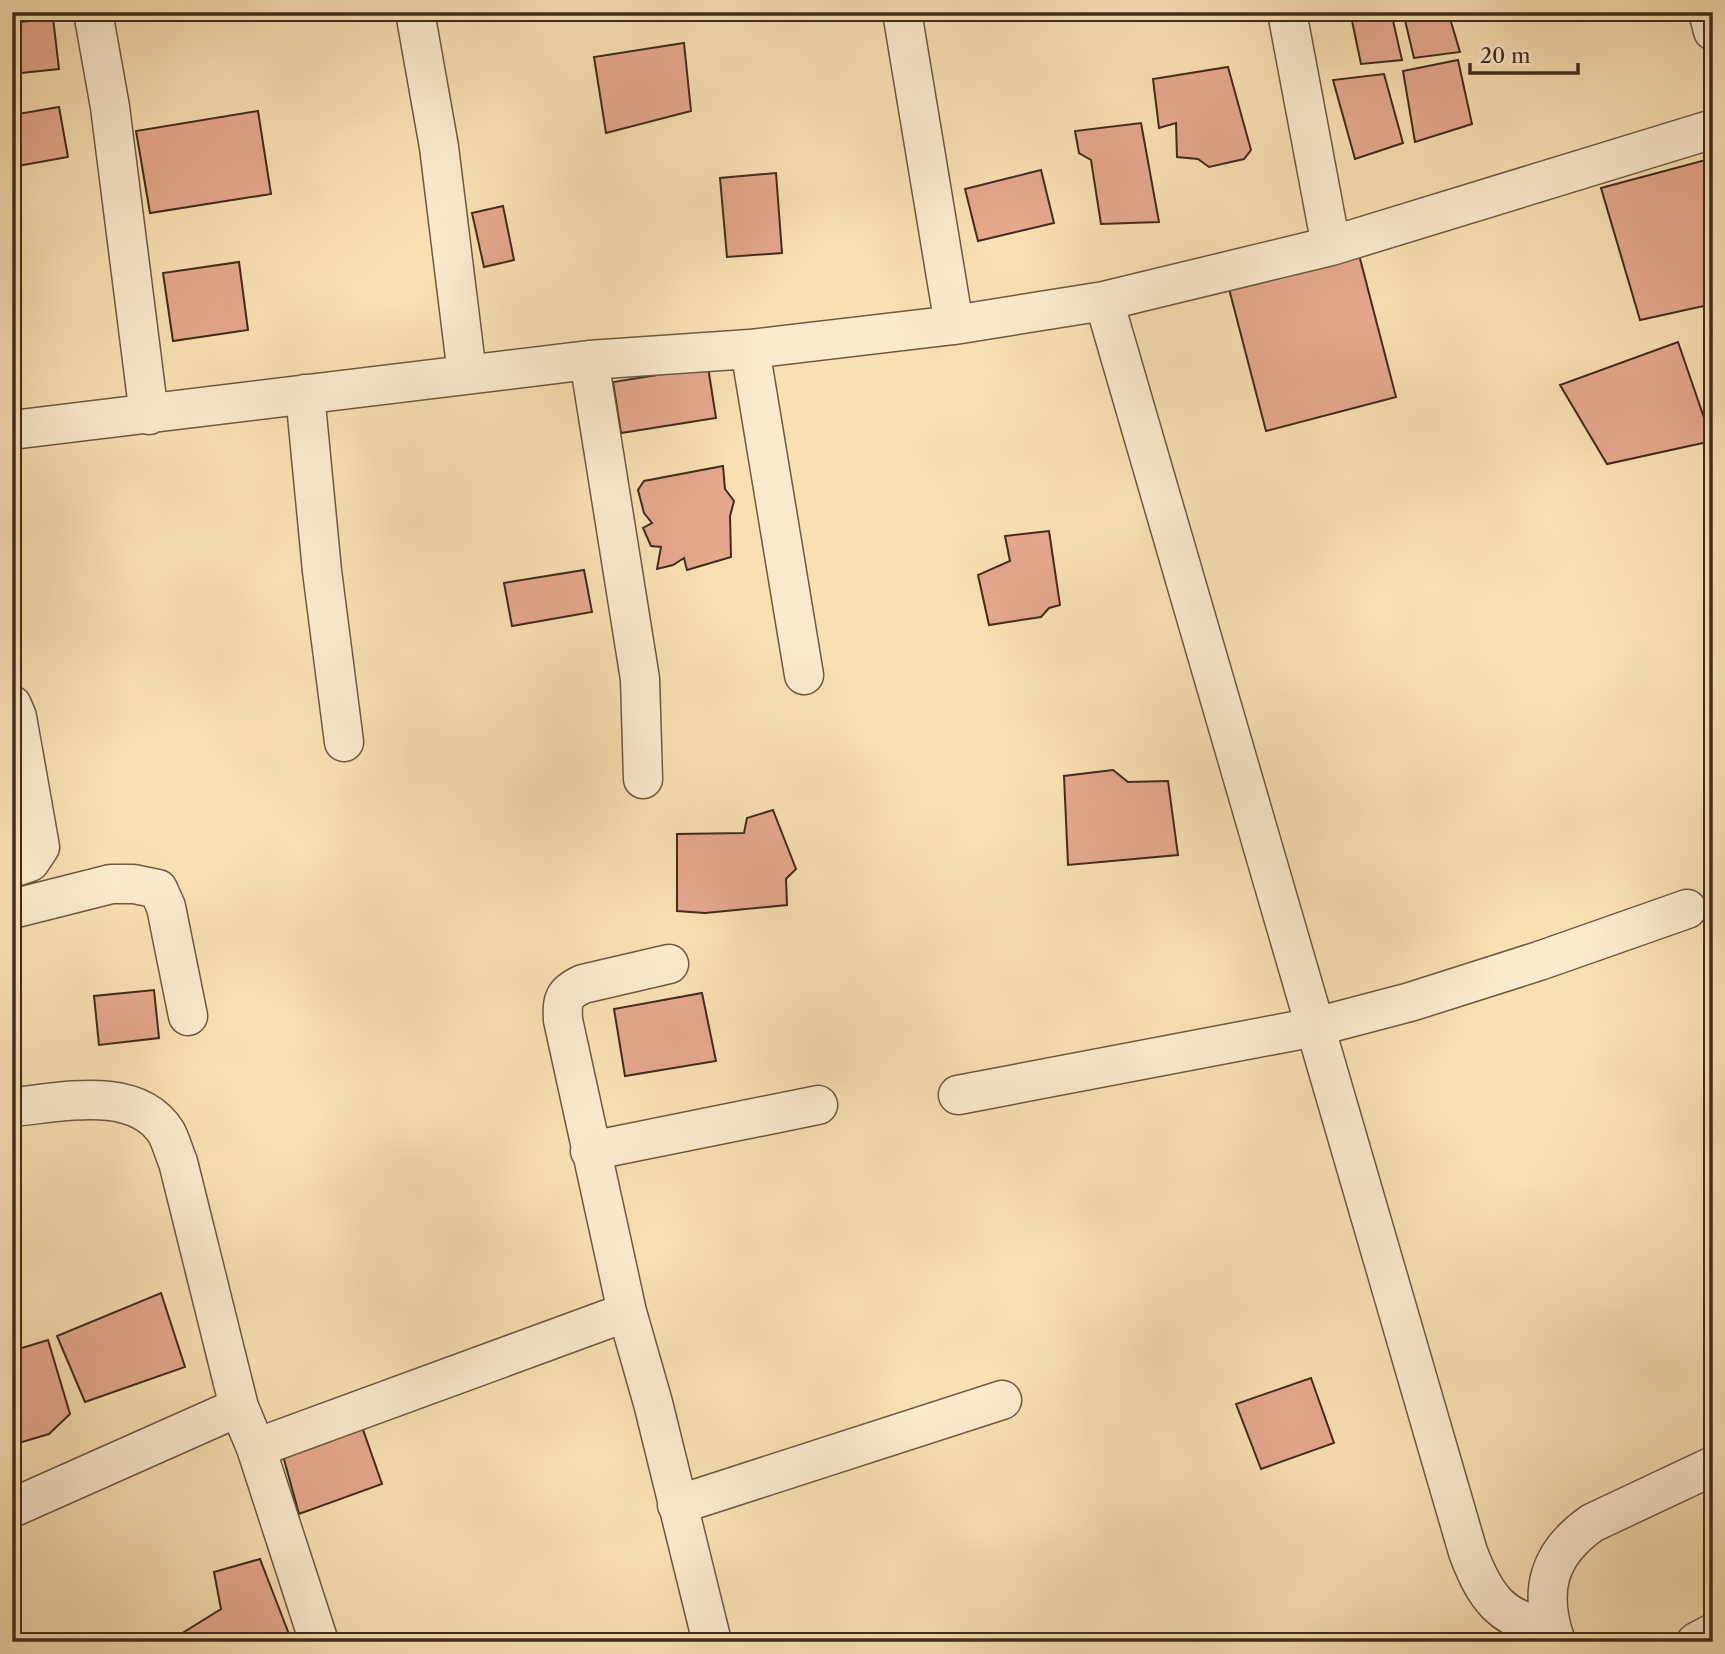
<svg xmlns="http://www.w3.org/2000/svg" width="1725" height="1654" viewBox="0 0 1725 1654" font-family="'Libre Caslon Text',serif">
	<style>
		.building { fill: #e6a88d; stroke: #402c1c; stroke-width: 2 }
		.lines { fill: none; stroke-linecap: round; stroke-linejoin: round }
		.minor-casing { stroke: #6e5942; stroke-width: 41 }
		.minor { stroke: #fbebce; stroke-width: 38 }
	</style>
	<rect width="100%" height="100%" fill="#f9e0b3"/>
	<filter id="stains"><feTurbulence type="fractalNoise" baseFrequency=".00286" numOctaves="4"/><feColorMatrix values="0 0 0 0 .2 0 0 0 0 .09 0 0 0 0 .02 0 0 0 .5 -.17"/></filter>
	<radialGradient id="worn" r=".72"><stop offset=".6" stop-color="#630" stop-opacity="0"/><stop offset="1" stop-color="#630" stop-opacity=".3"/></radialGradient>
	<path class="building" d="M1364 12H1391L1402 60 1361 64 1351 16Z
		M1403 12H1448L1460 52 1414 58Z
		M53 18 59 69 12 74V23Z
		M684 43 691 111 606 133 594 57Z
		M1458 60 1472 124 1415 142 1403 71Z
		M1228 67 1251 150 1244 159 1209 167 1198 159 1177 157 1176 123 1159 128 1153 79Z
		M1384 74 1403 143 1355 159 1333 80Z
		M59 107 68 157 12 167V115Z
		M258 111 271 194 150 213 136 131Z
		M1141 123 1159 222 1101 224 1091 160 1079 153 1075 131Z
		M1713 158V304L1640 320 1601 188Z
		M1041 170 1054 223 978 241 965 189Z
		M776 173 782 253 727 257 720 178Z
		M503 206 514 260 484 267 472 213Z
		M1358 251 1396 397 1266 431 1228 285Z
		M239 262 248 330 173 341 163 273Z
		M1678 342 1712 441 1607 464 1560 385Z
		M708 367 716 418 621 433 613 382Z
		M723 466 725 489 734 501 730 516 731 557 687 570 684 558 673 565 657 569 661 547 651 546 643 528 652 523 644 513 638 490 644 481Z
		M1049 531 1060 605 1049 608 1041 617 989 625 978 575 1010 561 1005 536Z
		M584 570 592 612 512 626 504 583Z
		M1113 770 1128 782 1168 781 1178 855 1068 865 1064 776Z
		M773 810 796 869 786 879 787 905 705 913 677 911V834L744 833 747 818Z
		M154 990 159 1038 99 1045 94 996Z
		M702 993 716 1061 625 1076 614 1009Z
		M161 1293 185 1367 85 1402 57 1336Z
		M48 1340 70 1414 49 1434 12 1445V1351Z
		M1311 1378 1334 1443 1261 1469 1236 1404Z
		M360 1421 382 1484 299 1514 282 1452Z
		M260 1559 292 1642H168L221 1609 214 1572Z"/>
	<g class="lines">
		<g class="minor-casing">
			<path id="minor" d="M93 12 110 107 149 415
				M415 12 439 147 467 374
				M902 12 954 325
				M1287 12 1331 246
				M1708 12 1713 31
				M1104 301 1468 1552C1485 1597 1501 1621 1551 1628
				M750 349 804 675
				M589 360 640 679 643 779
				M305 394 322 571 344 742
				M12 430 589 360 750 349 954 325 1104 301 1331 246 1713 129
				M12 705 17 717 40 847 30 862 12 868
				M12 909 111 884H134L158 889 166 907 188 1016
				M669 964 583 984C563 993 562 1000 563 1020L627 1312 653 1403 712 1642
				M958 1095 1315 1027 1410 1002 1539 961 1687 909
				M12 1107C60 1103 135 1084 166 1132 171 1141 174 1153 178 1162L239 1407 256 1448 319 1642
				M590 1151 818 1105
				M256 1448 627 1312
				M677 1505 1002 1400
				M12 1508 239 1407
				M1556 1642C1538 1591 1548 1554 1592 1523L1713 1466
				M1696 1642 1713 1633"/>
		</g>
		<use href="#minor" class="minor"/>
	</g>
	<rect width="1725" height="1654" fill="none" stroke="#f9e0b3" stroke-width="42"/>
	<rect x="14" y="14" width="1697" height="1626" fill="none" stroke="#402c1c" stroke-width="3.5"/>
	<rect x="21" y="21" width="1683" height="1612" fill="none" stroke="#402c1c" stroke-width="2"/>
	<path d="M1470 63v10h108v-10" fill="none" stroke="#402c1c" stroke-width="3.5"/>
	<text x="1480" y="63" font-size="21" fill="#402c1c" stroke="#fbebce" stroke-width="5" paint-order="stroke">20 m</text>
	<rect width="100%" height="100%" filter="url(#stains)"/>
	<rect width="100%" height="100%" fill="url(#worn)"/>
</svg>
